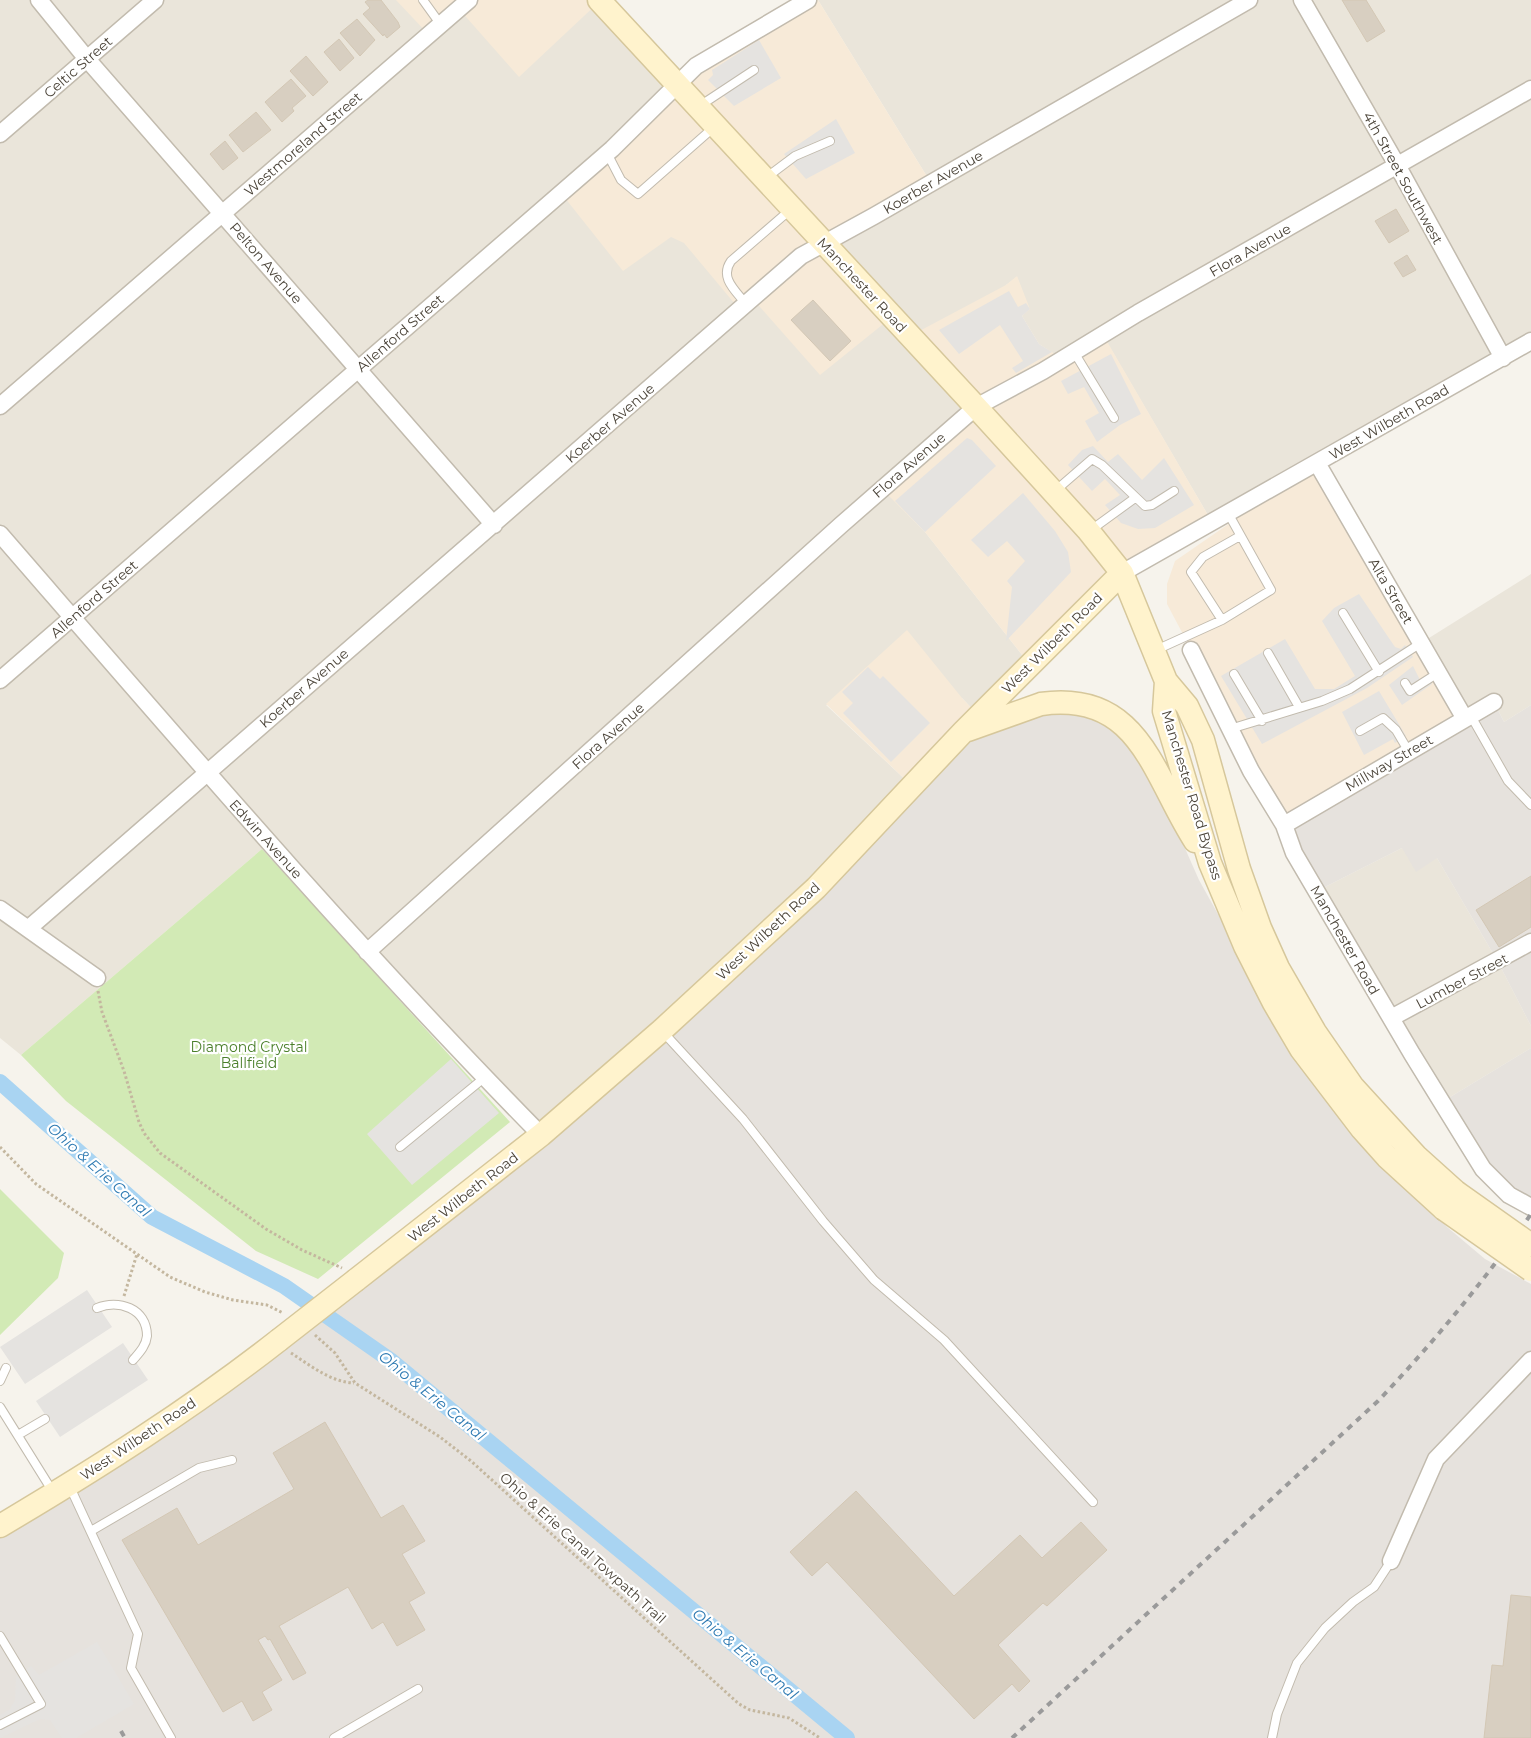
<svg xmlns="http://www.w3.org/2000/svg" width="1531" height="1738" viewBox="0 0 1531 1738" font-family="Montserrat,sans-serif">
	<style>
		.residential { fill: #eae5da }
		.commercial { fill: #f7ead8 }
		.industrial { fill: #e6e2dd }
		.green { fill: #d2eab5 }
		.parking { fill: #e5e3e0 }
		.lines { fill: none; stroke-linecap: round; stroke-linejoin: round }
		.canal { stroke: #a9d4f2; stroke-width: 16 }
		.building { fill: #d8cfc1; stroke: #d3c7b4 }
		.service-casing { stroke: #c2bbae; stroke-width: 10 }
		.minor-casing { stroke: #c2bbae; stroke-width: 19 }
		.secondary-casing { stroke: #d6c79b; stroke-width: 25 }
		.path { stroke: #c4b79f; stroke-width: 3; stroke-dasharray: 2.5 2.5; stroke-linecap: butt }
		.service { stroke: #fff; stroke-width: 8 }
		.minor { stroke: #fff; stroke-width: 16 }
		.secondary { stroke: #fff3cd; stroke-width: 22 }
		.rail { stroke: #9a9a9a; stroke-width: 4; stroke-dasharray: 6 6; stroke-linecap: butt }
		.secondary-bridge-casing { stroke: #d6c79b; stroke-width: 25; stroke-linecap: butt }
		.secondary-bridge { stroke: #fff3cd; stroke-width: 22 }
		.labels { text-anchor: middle; stroke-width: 4.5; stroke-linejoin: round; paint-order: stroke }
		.street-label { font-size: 14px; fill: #4b4439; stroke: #fff }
		.park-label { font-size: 14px; fill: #4a7f2a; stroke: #fff }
		.water-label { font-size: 15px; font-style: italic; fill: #2e7ab2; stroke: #fff }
	</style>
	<rect width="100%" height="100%" fill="#f6f3ec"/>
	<path class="residential" d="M0 0H598L676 86 931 183 818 0H1531V341L1212 522 1105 339 1062 359 1039 344 1022 316 1029 309 1017 277 1006 285 976 407 883 489 925 532 1030 665 979 716 962 698 826 705 912 786 541 1135 268 841 262 849 21 1055 0 1038Z
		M1531 574V705L1504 722 1494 702 1465 719 1421 643Z
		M1402 848 1437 858 1498 962 1531 1026V1048L1442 1102 1317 891Z"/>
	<path class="commercial" d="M396 0H599L600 1 519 77 459 9 429 35Z
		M808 0H818L931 183 824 244 892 317 820 375 753 299 740 310 684 243 671 237 623 271 561 193 676 86Z
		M1017 276 1030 309 1022 316 1039 344 1063 359 1105 338 1212 522 1122 573 1030 665 925 532 882 489 976 407 910 336 1006 285Z
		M1317 463 1465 719 1284 825 1167 604V584L1175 561Z
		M907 630 962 698 979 716 912 786 826 704Z"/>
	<path class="industrial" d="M1494 702 1504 722 1531 705V1026L1498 962 1437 858 1416 872 1402 848 1317 891 1284 825Z
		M1041 704 1095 718 1135 748 1157 785 1199 880 1239 952 1404 1180 1447 1227 1485 1259 1531 1284V1738H0V1526L54 1494 541 1135 816 888 963 732Z
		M1531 1048V1201L1509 1195 1442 1102Z"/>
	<path class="green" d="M262 849 510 1122 318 1279 256 1251 66 1101 21 1055Z
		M0 1189 64 1253 58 1278 0 1335Z"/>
	<path class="parking" d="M759 40 781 78 734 106 708 80 713 75 712 70Z
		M836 119 855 153 806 179 784 154Z
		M1009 291 1018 307 1026 303 1030 309 1022 316 1039 344 1052 352 1016 373 1012 368 1023 361 1000 325 959 354 939 330Z
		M1111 354 1141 414 1120 425 1097 442 1085 421 1099 413 1084 387 1068 394 1061 381Z
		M967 438 972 440 996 466 925 532 895 501Z
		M1093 446 1108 462 1118 454 1142 480 1164 458 1194 505 1155 528 1138 529 1121 523 1105 505 1120 495 1105 479 1092 491 1068 465 1082 450Z
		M1023 493 1055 531 1068 552 1071 572 1006 641 1012 587 1007 581 1025 561 1007 541 988 557 971 540Z
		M1359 594 1395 647 1401 649 1405 645 1413 657 1367 688 1262 744 1221 676 1285 639 1315 689H1334L1355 676 1322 621 1334 608Z
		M1413 666 1420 680 1428 675 1432 684 1402 705 1389 685Z
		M868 667 880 679 883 676 930 723 891 762 843 713 853 703 842 692Z
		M1379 691 1406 736 1395 743 1393 739 1364 755 1342 712Z
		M451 1059 499 1113 412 1185 367 1134Z
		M87 1290 112 1327 25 1384 0 1347Z
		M123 1343 148 1380 60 1437 36 1401Z
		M97 1642 134 1704 76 1738H62L50 1720 40 1719 0 1738V1715L10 1709 15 1700 16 1676 31 1666 39 1675Z"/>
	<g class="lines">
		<path class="canal" d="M0 1082 152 1217 284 1286 390 1360 847 1738"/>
	</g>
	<path class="building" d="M368 0H381L398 22 400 27 387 38 384 34 383 36 363 14 370 8 365 2Z
		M1342 0H1366L1385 31 1367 42Z
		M357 19 375 40 360 56 340 33Z
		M339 39 354 58 340 71 324 52Z
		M306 56 328 82 313 96 290 71Z
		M291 79 306 96 292 108 294 111 282 122 265 102Z
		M256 112 271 130 243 152 229 135Z
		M225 141 238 158 223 170 210 154Z
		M1396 209 1409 231 1389 243 1375 221Z
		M1407 255 1416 270 1403 277 1394 263Z
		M813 300 851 341 830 361 791 320Z
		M1531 876V927L1499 947 1476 910Z
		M325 1422 381 1518 403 1505 425 1541 402 1554 425 1593 409 1602 425 1630 397 1646 383 1622 372 1629 348 1587 279 1626 306 1673 293 1680 270 1639 268 1640 265 1636 258 1640 282 1680 262 1692 272 1710 253 1721 242 1701 223 1712 122 1540 177 1508 198 1545 294 1489 273 1453Z
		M856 1491 954 1596 1020 1535 1042 1558 1081 1522 1107 1550 1047 1606 1043 1603 998 1645 1030 1681 1019 1692 1012 1684 974 1719 827 1562 812 1576 790 1552Z
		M1511 1595 1531 1597V1738H1484L1492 1665 1503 1666Z"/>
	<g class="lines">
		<g class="service-casing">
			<path id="service" d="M423 0 441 25
				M701 105 754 70
				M607 153 621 180 638 194 713 128
				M767 177 795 156 830 141
				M746 304C736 291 719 278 731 261L790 210
				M1074 352 1114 418
				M1055 491 1092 459 1102 465 1145 506 1152 505 1174 491
				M1091 530 1135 498
				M1343 613 1379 672
				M1222 620 1191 572 1203 557 1240 536
				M1156 650 1222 620 1271 590 1228 513
				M1268 653 1299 707
				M1234 674 1262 721
				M1405 683 1410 691 1438 673
				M1471 716 1508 781 1531 805
				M1230 729 1322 701 1350 689 1421 643
				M1360 731 1383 718 1396 730 1409 752
				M663 1032 743 1119 823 1221 874 1280 944 1340 1093 1502
				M400 1147 484 1078
				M97 1308C118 1299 147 1308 147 1336 146 1346 139 1353 133 1360
				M0 1381 6 1368
				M0 1407 53 1492
				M18 1435 45 1419
				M70 1487 138 1634 131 1668 171 1738
				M91 1531 199 1468 232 1460
				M0 1636 41 1704 0 1725
				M334 1738 418 1689
				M1272 1738 1277 1714 1297 1663 1325 1628 1353 1602 1374 1587 1391 1561"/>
		</g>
		<g class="minor-casing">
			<path id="minor" d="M39 0 87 59 494 525
				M1302 0 1397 165 1503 358
				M0 134 155 0
				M0 406 469 0
				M1317 463 1465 719
				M0 534C177 738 352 943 541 1135
				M1122 573 1531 341
				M1191 650 1251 771 1284 825 1294 853 1412 1054 1483 1169 1509 1195 1531 1207
				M0 680 612 149 696 66 808 0
				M1284 825 1494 702
				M0 909 97 978
				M29 928 801 256 874 216 1249 0
				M367 952 841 525 976 407 1043 371 1138 313 1531 89
				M1391 1018 1531 942
				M1391 1561 1436 1459 1531 1360"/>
		</g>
		<g class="secondary-casing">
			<path id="secondary" d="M599 0 976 407 1087 529 1122 573 1166 681 1187 706 1203 740 1239 869 1260 928 1278 968 1315 1032 1353 1087 1416 1156 1456 1192
				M1166 681 1164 711 1210 863 1245 946 1274 1003 1301 1049 1362 1129 1387 1157 1444 1209
				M968 730 1041 704C1140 690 1153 776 1195 841
				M356 1280 541 1135 662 1030 816 888 963 732 1122 573
				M0 1526C96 1469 191 1409 279 1340"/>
		</g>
		<path class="path" d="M98 991 102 1012 124 1071 139 1122 144 1133 160 1153 266 1229 302 1250 342 1268
			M0 1147 36 1184 170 1277 205 1292 233 1300 267 1305 283 1313
			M124 1296 137 1254
			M315 1335 335 1353 355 1383 440 1437 471 1461 739 1704 750 1710 789 1718 820 1738
			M291 1353C311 1366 331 1382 354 1383"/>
		<use href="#service" class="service"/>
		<use href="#minor" class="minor"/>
		<use href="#secondary" class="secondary"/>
		<path class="rail" d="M121 1731 125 1738
			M1012 1738 1378 1401C1434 1342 1485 1280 1531 1214"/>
		<g class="secondary-bridge-casing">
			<path id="secondary-bridge" d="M1456 1192 1531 1245
				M1444 1209 1531 1270
				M279 1340 356 1280"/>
		</g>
		<use href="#secondary-bridge" class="secondary-bridge"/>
	</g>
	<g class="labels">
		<g class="street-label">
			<text transform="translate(78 67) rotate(-41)" y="5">Celtic Street</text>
			<text transform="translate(303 144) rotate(-41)" y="5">Westmoreland Street</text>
			<text transform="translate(1403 178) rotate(61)" y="5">4th Street Southwest</text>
			<text transform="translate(933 182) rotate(-30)" y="5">Koerber Avenue</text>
			<text transform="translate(1250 250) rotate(-30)" y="5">Flora Avenue</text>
			<text transform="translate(266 263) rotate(49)" y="5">Pelton Avenue</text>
			<text transform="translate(862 285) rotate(47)" y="5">Manchester Road</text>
			<text transform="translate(400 333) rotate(-41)" y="5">Allenford Street</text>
			<text transform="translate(1389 422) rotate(-30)" y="5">West Wilbeth Road</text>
			<text transform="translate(610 423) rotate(-41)" y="5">Koerber Avenue</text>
			<text transform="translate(909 465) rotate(-41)" y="5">Flora Avenue</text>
			<text transform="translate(1391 591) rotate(60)" y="5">Alta Street</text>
			<text transform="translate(94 599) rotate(-41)" y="5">Allenford Street</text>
			<text transform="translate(1052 643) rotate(-45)" y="5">West Wilbeth Road</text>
			<text transform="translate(304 688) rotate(-41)" y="5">Koerber Avenue</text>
			<text transform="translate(608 736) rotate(-42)" y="5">Flora Avenue</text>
			<text transform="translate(1389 763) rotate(-30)" y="5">Millway Street</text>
			<text transform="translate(1192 795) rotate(73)" y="5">Manchester Road Bypass</text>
			<text transform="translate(266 839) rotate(48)" y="5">Edwin Avenue</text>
			<text transform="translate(768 931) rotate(-43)" y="5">West Wilbeth Road</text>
			<text transform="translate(1345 940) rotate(60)" y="5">Manchester Road</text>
			<text transform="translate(1462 981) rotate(-28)" y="5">Lumber Street</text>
			<text transform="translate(463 1197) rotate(-38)" y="5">West Wilbeth Road</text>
			<text transform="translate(138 1439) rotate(-34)" y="5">West Wilbeth Road</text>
			<text transform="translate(583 1548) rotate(42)" y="5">Ohio &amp; Erie Canal Towpath Trail</text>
		</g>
		<g class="park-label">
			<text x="249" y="1052">Diamond Crystal<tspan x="249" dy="16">Ballfield</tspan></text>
		</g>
		<g class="water-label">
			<text transform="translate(99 1170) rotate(42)" y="5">Ohio &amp; Erie Canal</text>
			<text transform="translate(432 1396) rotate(39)" y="5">Ohio &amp; Erie Canal</text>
			<text transform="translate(745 1654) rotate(40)" y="5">Ohio &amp; Erie Canal</text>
		</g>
	</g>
</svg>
